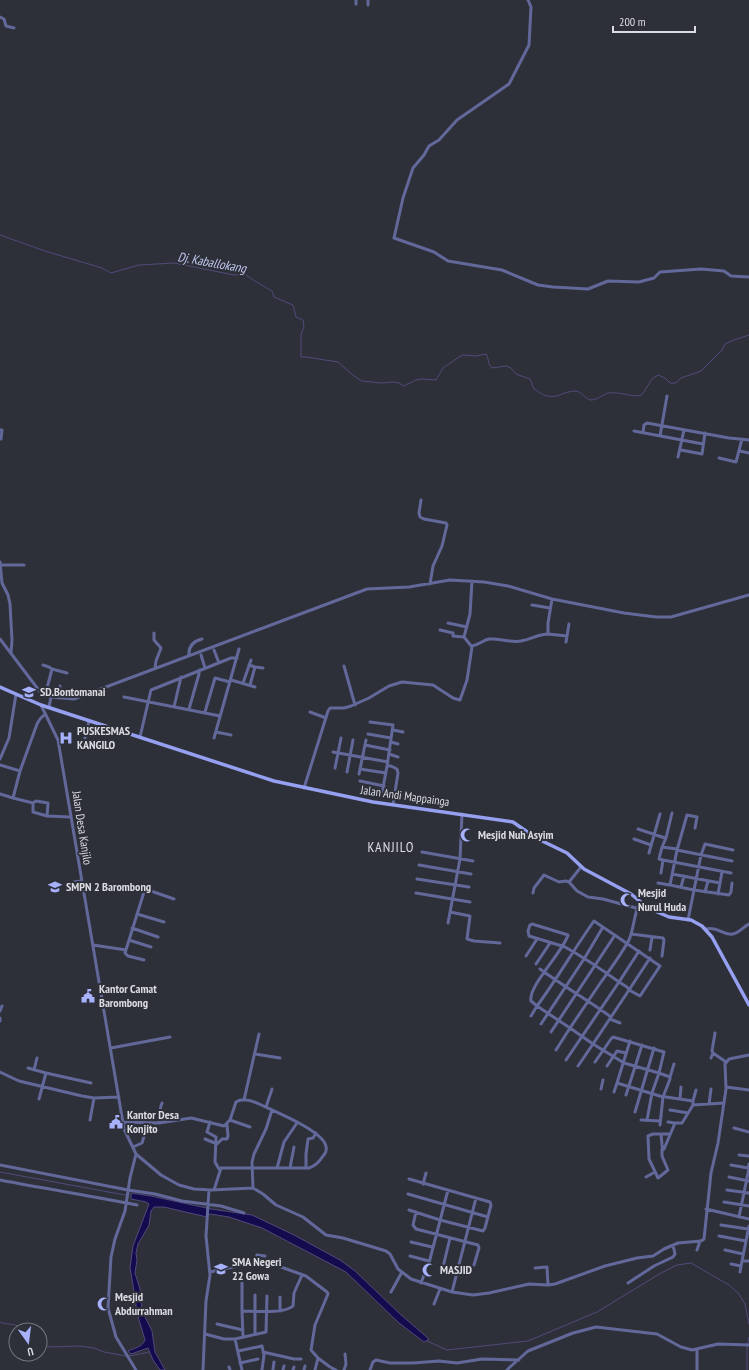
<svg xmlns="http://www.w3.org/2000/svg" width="749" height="1370" viewBox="0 0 749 1370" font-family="'PT Sans Narrow',sans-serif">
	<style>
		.water { fill: #140b4e; stroke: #504a7a }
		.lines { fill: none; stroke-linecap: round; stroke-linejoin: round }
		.stream { stroke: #504a7a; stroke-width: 1 }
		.minor { stroke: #62689a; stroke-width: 3 }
		.major { stroke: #96a0f1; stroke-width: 3.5 }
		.labels { text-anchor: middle; stroke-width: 4; stroke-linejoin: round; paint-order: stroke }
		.poi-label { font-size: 12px; font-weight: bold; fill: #dbdce2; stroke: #2e3039; text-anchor: start }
		.street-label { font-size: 12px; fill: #dbdce2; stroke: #2e3039 }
		.water-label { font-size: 13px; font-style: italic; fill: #c0c6ef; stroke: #2e3039 }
		.quarter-label { font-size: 14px; letter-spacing: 1px; fill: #dbdce2; stroke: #2e3039 }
	</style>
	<rect width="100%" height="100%" fill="#2e3039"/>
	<path class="water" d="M131 1193 151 1196 211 1209 252 1215 294 1235 340 1260 355 1271 400 1314 429 1339 424 1342 399 1323 346 1272 262 1228 229 1217 210 1214 207 1217 164 1207H154L151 1211 149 1225 138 1244 136 1253 137 1260 135 1273 140 1289 142 1311 152 1331 155 1352 165 1370H160L153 1360 148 1348 131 1354 128 1351C135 1348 142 1347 145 1340L137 1313 135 1297 130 1268 133 1246 149 1204 146 1202 131 1199Z"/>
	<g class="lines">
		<path class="stream" d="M0 235 45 251 102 268 111 273 139 265 174 263 234 275 245 274 253 280 272 291 274 297 293 305 296 317 303 320 304 326 301 335V357H306L338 362 354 376 362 381 381 383 393 382 399 383 404 386 416 380 422 379 436 380 443 368 459 357 463 355 476 356 486 354 488 359 489 364 492 368 506 366 511 368 516 374 530 379 534 389C538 391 542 395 547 396 556 399 565 391 575 391 582 391 584 399 591 400 597 400 602 395 608 393 620 391 631 398 642 395L652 379 658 375 665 378 670 383H676L681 378 701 371 722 350 725 344 734 340 749 335
			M0 1172 125 1195
			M0 1322C9 1326 16 1322 23 1330
			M427 1341 447 1350 528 1341 597 1312 661 1273 677 1265 691 1263 729 1285 739 1294 745 1304 749 1324
			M40 1345 49 1347 80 1346 94 1348 104 1352 126 1356
			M129 1356 149 1352
			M747 1370V1347L749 1337"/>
		<path class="minor" d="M528 0 531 7 529 45 509 84 457 120 439 140 429 146 424 155 413 168 403 198 394 238 434 252 448 261 502 270 538 285 553 287 588 289 608 281 639 282 654 278 660 272 701 269 724 271 731 276 749 277
			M356 4V0
			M368 5V0
			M0 17 4 19 6 26 14 28
			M0 430H2L1 439
			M634 431 703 444
			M643 432 644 425 647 423 729 438 749 440
			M660 436 667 396
			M681 450 702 454 705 433
			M740 451 749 453
			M678 457 684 430
			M719 458 736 462 742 439
			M421 500 419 513 420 517 424 519 446 523 447 525 442 546 433 566 430 584
			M0 562 2 583 8 595 10 604 12 640 11 653
			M0 565H24
			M552 599 548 623V634L567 636
			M532 605 550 608
			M448 623 467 627
			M440 630 453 633V636L464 637
			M154 633V640L161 648 156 661 155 668
			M0 639 41 693 45 696 51 697
			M566 642 569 624
			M472 646C479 645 483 640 489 639 500 638 510 643 521 641 530 640 538 634 548 634
			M214 650 219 663
			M201 655 205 668
			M189 656C188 646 194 641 202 639
			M43 665 49 667 52 669
			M249 665 255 667 250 685
			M344 666 355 705
			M255 667 263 668
			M231 680 255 687
			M243 683 251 660
			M45 696 52 669 67 673
			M124 697 220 716
			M58 698 60 686
			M41 705 58 740 124 1129 136 1154 130 1178 125 1211 115 1239 111 1257 108 1308 116 1337 136 1370
			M49 707 51 697 74 699 367 589 409 587 450 580 484 582 508 586 552 599 624 613 656 617H671L749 595
			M174 707 181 677
			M189 709 199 674V670
			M205 712 215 678 230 682
			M310 712 326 718
			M370 722 393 725 387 766
			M393 730 403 732
			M216 732 231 735
			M368 734 391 738
			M140 737 151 690 231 658H237
			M214 738 239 649
			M391 742 398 744
			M365 745 390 750
			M83 747 89 721
			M333 752 388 762
			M389 754 398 757
			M0 759 9 738 16 694
			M0 765 20 771
			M335 768 341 738
			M360 769 386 773
			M347 772 353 740
			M359 774 366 740
			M360 781 384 786
			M304 788 328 711 330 708H344L351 706 369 698 389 686 402 682 433 685 453 698 460 700 467 680 472 647 464 637 470 614 472 581
			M382 793 387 766H391L397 769 398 773 393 805
			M0 794 13 798 20 771 37 724 40 719 45 714
			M13 798 33 803
			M47 816 48 803 36 801 33 803V812L47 816 70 817
			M638 829 665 838
			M634 839 651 845
			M662 847 666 838 672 813
			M677 850 687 815 697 817 695 828
			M422 852 473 861
			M649 853 660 814
			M663 860 659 859 662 847 677 849
			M419 865 471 874
			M581 867 569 882 577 891 588 897 603 899 636 908
			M661 873 663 860 731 873
			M672 874 720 883 718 894
			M417 879 469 887
			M74 882 81 881
			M658 883 670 885
			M720 883 722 872
			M732 883 731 892 729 895 694 890 701 855 705 844 733 850
			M681 887 684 876
			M705 892 708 881
			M416 893 470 902
			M533 893 534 888 544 875 559 882 566 881 569 882
			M450 912 470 916 467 939 474 941 500 943
			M137 914 164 922
			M688 920 694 890 670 885 677 850 732 861
			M448 923 460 859 462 814
			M132 928 158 937
			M706 929C719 926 723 936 733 934 739 933 743 927 749 924
			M631 934 663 938 664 940 662 956
			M129 940 151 947
			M93 945 126 950
			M650 950 652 937
			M526 956 537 939
			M144 960 128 956 125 953 144 892 151 891 174 899
			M536 964 550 943
			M540 969C563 986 588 1000 611 1017L593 1044 570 1028C580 1013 591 997 601 982 611 968 621 955 629 940 634 928 634 914 640 901
			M0 1011 2 1006
			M531 1016 537 1006 570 1028 556 1050
			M611 1017 629 990 627 987 619 982 639 951
			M0 1018V1021
			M610 1019 620 1023
			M541 1024 584 959 603 927
			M551 1032 615 935
			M630 1041 617 1083 663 1097
			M111 1048 170 1037
			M713 1053 726 1062
			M255 1054 280 1058
			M711 1058 713 1053 712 1051 715 1033
			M566 1060 619 982C601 969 583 957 565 947L562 946 529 936 528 931 530 925 532 924 568 935C563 952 528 986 531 1001L537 1006C557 979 574 949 594 921L660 966 640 996 629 990 650 958
			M595 1062 611 1039 613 1037 664 1052 659 1073 670 1077V1079L663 1097 660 1125
			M578 1066 593 1044 624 1063 659 1073 652 1093 647 1120
			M607 1066 617 1051 626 1053
			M28 1068 46 1073
			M34 1070 37 1058
			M0 1072 19 1081 82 1096 94 1098 119 1097
			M670 1077 674 1064
			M726 1087 749 1090
			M601 1089 603 1080
			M614 1092 617 1083
			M626 1095 642 1045
			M666 1097 693 1101V1105
			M680 1098 681 1087
			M39 1099 46 1073 91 1083
			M244 1100 259 1034
			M693 1101 696 1090
			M709 1104 711 1089
			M266 1107 272 1089
			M670 1110 688 1113
			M635 1112 654 1048
			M90 1120 94 1098
			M230 1120 250 1127
			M641 1120 660 1121
			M123 1122 159 1123 191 1118 224 1126 230 1120 236 1102C242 1098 250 1100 257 1103 271 1110 325 1131 326 1147 327 1150 325 1154 323 1156 320 1161 315 1166 309 1168H221L214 1190
			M210 1122 207 1132 216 1137 215 1162 219 1169
			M668 1122 675 1123
			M159 1123C160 1115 159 1110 162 1103
			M734 1128 749 1132
			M661 1134 662 1145 663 1150
			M205 1139 217 1144
			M217 1144 222 1139H227L228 1136 227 1125
			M133 1147 142 1143 148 1123
			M662 1149V1156L668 1170 658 1178 649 1159 648 1136 653 1134H670
			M664 1149 675 1123H682L693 1105 724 1103
			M136 1154 161 1175 179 1185 194 1189 211 1190 253 1188 263 1194 276 1205 303 1217 326 1235 343 1238 386 1251 390 1254 398 1269 411 1279 452 1292 473 1295 489 1293 529 1284 548 1285 555 1284 605 1266 637 1258 653 1256 664 1249 678 1243 701 1241 704 1239 711 1173 718 1143 726 1089 725 1064 729 1059 749 1055
			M739 1155 749 1156
			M0 1165 128 1190 155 1194 182 1201 221 1206 244 1213
			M731 1165 748 1168 749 1164
			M277 1168 284 1142 297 1123
			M290 1168 294 1147
			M306 1168V1154L308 1139 313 1138 316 1133
			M646 1177 655 1172
			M729 1177 749 1181
			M0 1180C46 1189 92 1196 137 1205
			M423 1184 426 1173
			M253 1188 252 1162 254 1154 266 1129 272 1110
			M727 1190 749 1193
			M408 1194 488 1217
			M724 1202 749 1206
			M706 1209 749 1219
			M409 1210 440 1220 483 1231 485 1228 491 1205 490 1202 409 1179
			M416 1212 413 1225 416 1229 478 1245 479 1248 474 1265
			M739 1217 749 1168
			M721 1225 748 1229
			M719 1236 746 1241 749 1226
			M411 1242 432 1247
			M697 1250 700 1241
			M725 1250 743 1254
			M410 1256 429 1261
			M742 1261 746 1241
			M255 1263 257 1255 265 1256
			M429 1263 448 1190
			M731 1264 741 1266
			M443 1267 450 1238
			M535 1268 547 1267 548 1285
			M210 1272 251 1263 267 1262 306 1276 327 1292 328 1294 315 1325 311 1350 318 1358 315 1370
			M740 1272 742 1261H749
			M242 1283V1311
			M421 1283 424 1275V1268
			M628 1283 654 1266 673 1257 675 1254 673 1245
			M391 1292 402 1272
			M452 1292 476 1198
			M255 1295V1334
			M434 1304 440 1289
			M280 1311V1297
			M217 1324 243 1330
			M205 1334 224 1339H235L266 1332 267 1296
			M243 1337 242 1311C254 1311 284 1314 293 1306L294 1293 302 1275
			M235 1339 242 1370
			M238 1351 262 1346 264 1355 262 1370
			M263 1352 294 1359H301
			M318 1358 330 1367 336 1370
			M240 1363 258 1359
			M229 1367 230 1370
			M203 1370 206 1301 210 1275 206 1236 209 1190
			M273 1370 274 1362
			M283 1370 284 1366
			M293 1370 294 1367
			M304 1370 305 1366
			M344 1370 346 1364 345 1354
			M370 1370 373 1362 376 1360 390 1363H413L439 1361 457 1363 482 1359 519 1360
			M507 1370 510 1367 528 1351 573 1333 596 1327 657 1334 681 1347 692 1350 718 1344 749 1345
			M697 1370V1350"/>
		<path class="major" d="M0 687 41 705 274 781 373 802 513 822 536 838 567 853 584 869 631 894 648 908 669 917 691 920 702 926 712 937 749 1005"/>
	</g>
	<defs>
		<g id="school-bare" transform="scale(1.08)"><path d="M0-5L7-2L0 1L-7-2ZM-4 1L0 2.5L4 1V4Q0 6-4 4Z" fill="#a7b1fc" stroke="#2e3039" stroke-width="2.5" paint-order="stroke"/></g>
		<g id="hospital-bare" transform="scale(1.08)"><path d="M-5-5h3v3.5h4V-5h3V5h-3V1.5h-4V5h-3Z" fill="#a7b1fc" stroke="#2e3039" stroke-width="2.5" paint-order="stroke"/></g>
		<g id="mosque-bare" transform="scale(1.08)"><path d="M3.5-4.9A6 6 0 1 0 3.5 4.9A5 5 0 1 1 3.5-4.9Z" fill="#a7b1fc" stroke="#2e3039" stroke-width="2.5" paint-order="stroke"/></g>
		<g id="civic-bare" transform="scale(1.08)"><path d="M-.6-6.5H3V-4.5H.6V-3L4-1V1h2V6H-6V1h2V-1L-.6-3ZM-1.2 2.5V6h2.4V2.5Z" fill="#a7b1fc" stroke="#2e3039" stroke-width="2.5" paint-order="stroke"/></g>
	</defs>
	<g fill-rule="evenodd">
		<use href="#school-bare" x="29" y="692"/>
		<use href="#hospital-bare" x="66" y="738"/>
		<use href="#mosque-bare" x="467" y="835"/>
		<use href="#school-bare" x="55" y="887"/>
		<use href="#mosque-bare" x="627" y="900"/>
		<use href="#civic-bare" x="88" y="996"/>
		<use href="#civic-bare" x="116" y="1122"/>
		<use href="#school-bare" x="221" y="1269"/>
		<use href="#mosque-bare" x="429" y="1270"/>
		<use href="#mosque-bare" x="104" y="1304"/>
	</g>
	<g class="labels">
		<g class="poi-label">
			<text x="40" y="696">SD.Bontomanai</text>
			<text x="77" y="735">PUSKESMAS<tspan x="77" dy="14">KANGILO</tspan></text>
			<text x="478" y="839">Mesjid Nuh Asyim</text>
			<text x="66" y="891">SMPN 2 Barombong</text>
			<text x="638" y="897">Mesjid<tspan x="638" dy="14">Nurul Huda</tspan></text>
			<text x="99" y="993">Kantor Camat<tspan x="99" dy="14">Barombong</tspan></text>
			<text x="127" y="1119">Kantor Desa<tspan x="127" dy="14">Konjito</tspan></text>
			<text x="232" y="1266">SMA Negeri<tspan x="232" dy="14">22 Gowa</tspan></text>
			<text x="440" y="1274">MASJID</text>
			<text x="115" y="1301">Mesjid<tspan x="115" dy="14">Abdurrahman</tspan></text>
		</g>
		<g class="street-label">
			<text transform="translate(405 796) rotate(8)" y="4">Jalan Andi Mappainga</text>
			<text transform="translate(82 828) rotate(81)" y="4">Jalan Desa Kanjilo</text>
		</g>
		<g class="water-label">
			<text transform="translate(212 262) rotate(10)" y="5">Dj. Kaballokang</text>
		</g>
		<g class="quarter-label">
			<text x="391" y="852">KANJILO</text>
		</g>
	</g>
	<g transform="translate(28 1342) rotate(166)"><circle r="19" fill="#2e3039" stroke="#73757d"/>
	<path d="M0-3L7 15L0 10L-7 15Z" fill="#a7b1fc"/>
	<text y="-6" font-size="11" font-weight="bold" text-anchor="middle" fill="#dbdce2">U</text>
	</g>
	<path d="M613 26v6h82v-6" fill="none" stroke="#dbdce2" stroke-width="2"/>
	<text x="619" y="26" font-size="12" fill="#dbdce2" stroke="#2e3039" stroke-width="3" paint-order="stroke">200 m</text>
</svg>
